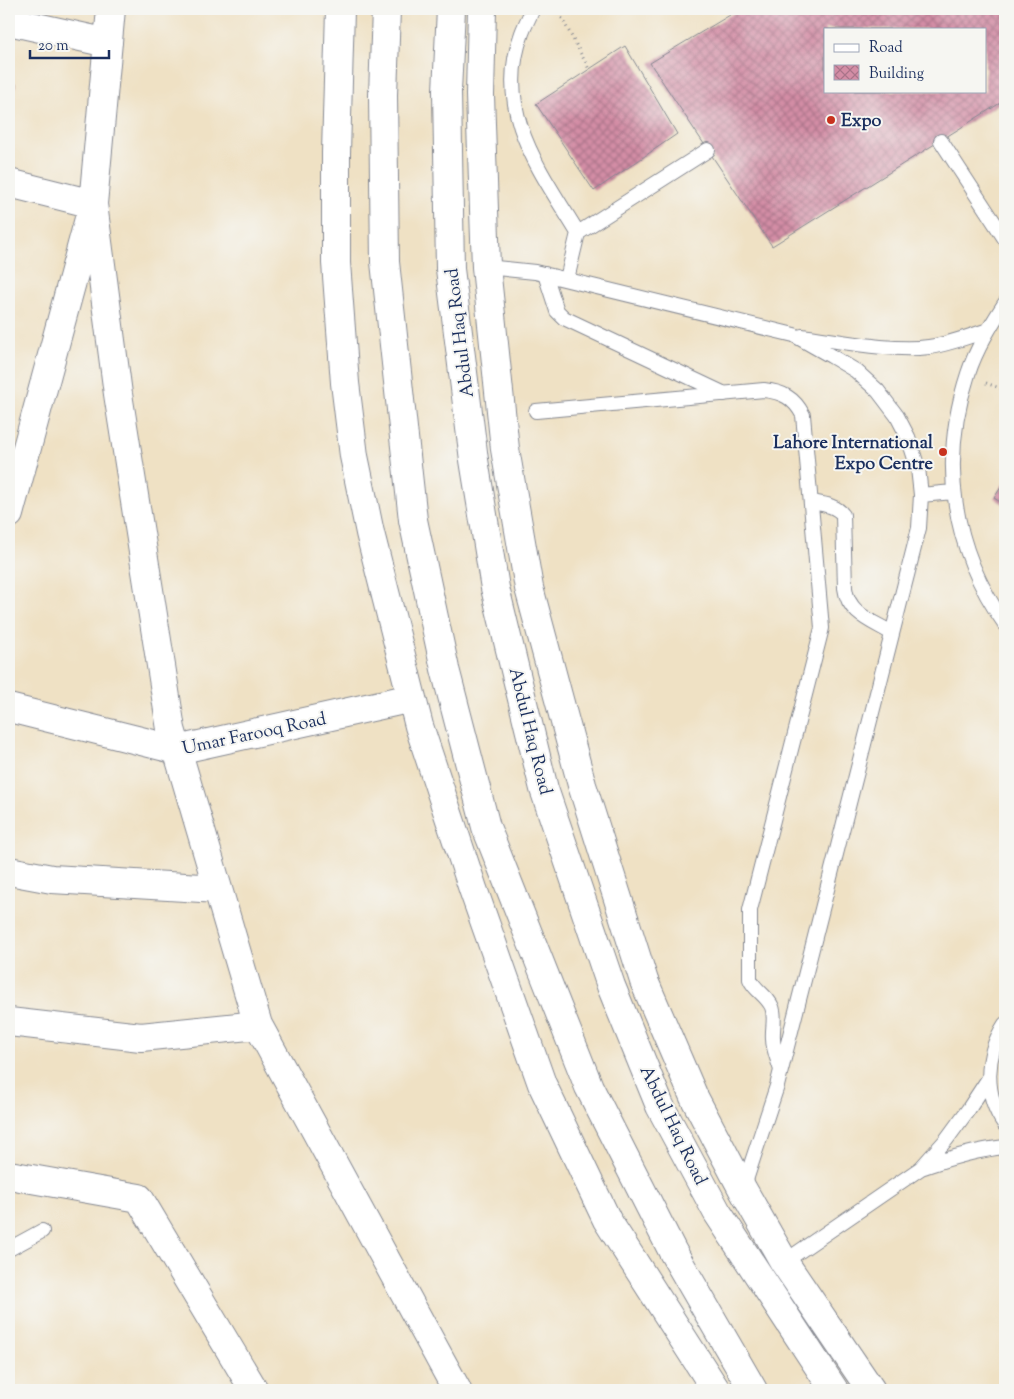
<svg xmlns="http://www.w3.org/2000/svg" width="1014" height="1399" viewBox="0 0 1014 1399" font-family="'Sorts Mill Goudy',serif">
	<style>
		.building { fill: url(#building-cross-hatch); fill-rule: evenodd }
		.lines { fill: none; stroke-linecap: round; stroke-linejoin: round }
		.lane-casing { stroke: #858891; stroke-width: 16 }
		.street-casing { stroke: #858891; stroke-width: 30 }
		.secondary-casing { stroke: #858891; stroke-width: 30 }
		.path { stroke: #858891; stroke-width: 3; stroke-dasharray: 1 4; stroke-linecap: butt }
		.lane { stroke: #fff; stroke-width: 14 }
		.street { stroke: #fff; stroke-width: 28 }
		.secondary { stroke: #fff; stroke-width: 28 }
		.poi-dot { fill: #c8321e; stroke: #f6f6f2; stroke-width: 2 }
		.labels { text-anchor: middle; stroke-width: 4; stroke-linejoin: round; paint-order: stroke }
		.poi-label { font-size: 18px; font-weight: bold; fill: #1b2f5e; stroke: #f6f6f2; text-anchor: start }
		.street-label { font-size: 18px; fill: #1b2f5e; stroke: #f6f6f2 }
	</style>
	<defs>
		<pattern id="building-cross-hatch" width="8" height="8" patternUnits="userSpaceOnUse" patternTransform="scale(1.25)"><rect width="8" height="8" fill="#d38da5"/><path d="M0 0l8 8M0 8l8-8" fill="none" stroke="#aa748a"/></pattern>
	</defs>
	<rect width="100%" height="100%" fill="#f6f6f2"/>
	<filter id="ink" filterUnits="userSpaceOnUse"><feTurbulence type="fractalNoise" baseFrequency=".02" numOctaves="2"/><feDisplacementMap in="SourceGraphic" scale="10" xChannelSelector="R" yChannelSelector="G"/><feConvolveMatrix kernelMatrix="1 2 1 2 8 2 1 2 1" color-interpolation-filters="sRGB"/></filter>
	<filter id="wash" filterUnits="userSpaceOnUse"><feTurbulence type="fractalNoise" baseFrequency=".0096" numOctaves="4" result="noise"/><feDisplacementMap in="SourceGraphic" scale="20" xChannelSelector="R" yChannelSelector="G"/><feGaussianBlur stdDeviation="1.12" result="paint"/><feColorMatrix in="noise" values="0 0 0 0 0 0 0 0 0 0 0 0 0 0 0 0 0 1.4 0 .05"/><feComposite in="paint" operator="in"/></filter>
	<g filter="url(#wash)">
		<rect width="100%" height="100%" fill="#efe1c4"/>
		<g id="blocks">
			<path class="building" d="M740 9H1005V100L772 246 650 63ZM825 29H985V91H825Z
				M625 46 677 134 594 191 536 104Z
				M9 82 16 84 9 111Z
				M1005 481V505L994 498Z"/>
		</g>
	</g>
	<g filter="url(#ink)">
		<use href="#blocks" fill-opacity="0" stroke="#858891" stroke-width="1"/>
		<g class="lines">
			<g class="lane-casing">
				<path id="lane" d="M533 9C529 17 525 25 522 33 493 111 540 170 578 233L567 279
					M941 141 1005 239
					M578 233 708 150
					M486 267 535 272 794 335 831 356 856 371 878 391 897 416 908 437 918 468 921 495 919 528 777 1086 743 1189
					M545 274 557 311 564 318 725 394
					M1005 303C991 325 976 349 968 374 939 462 952 549 1005 624
					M802 336C840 341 892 352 929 347 949 344 968 337 988 330
					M536 411 764 390C783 392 794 398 803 415L822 628 750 910V979C754 990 767 995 772 1007 776 1017 772 1028 773 1039 773 1049 778 1060 781 1070
					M921 495 953 492
					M811 502C822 504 836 505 843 515L845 588C848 614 872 621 892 633
					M1005 1024C985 1055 983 1094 1005 1125
					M921 1168C949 1158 976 1150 1005 1147
					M9 1249 42 1231
					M784 1262 921 1168 946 1140 968 1110 989 1078"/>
			</g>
			<g class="street-casing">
				<path id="street" d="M340 9 336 153V263L345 383 354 456 370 533 419 726 473 889 542 1084 607 1220 716 1390
					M482 9 480 95 486 267 505 449 529 588 582 785 644 981 694 1097 743 1190 784 1262 871 1390
					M9 21 108 43
					M9 183 93 204 118 394 171 729 258 1025 457 1390
					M9 514 93 204 111 9
					M9 708 177 750 412 698
					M9 871 52 879 218 889
					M9 1022 141 1037 258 1025
					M9 1175 139 1198 254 1390"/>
			</g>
			<g class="secondary-casing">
				<path id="secondary" d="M386 9 383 95 385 262 413 520 445 669 486 827 589 1087 673 1252 753 1390
					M451 9 447 91 450 269 474 460 495 588 544 789 611 986 660 1106 717 1212 834 1390"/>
			</g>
			<path class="path" d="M557 9 589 69
				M738 9H739
				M986 383 1005 390"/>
			<use href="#lane" class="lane"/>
			<use href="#street" class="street"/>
			<use href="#secondary" class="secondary"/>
		</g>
	</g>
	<g class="poi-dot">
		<circle cx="831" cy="120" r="5"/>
		<circle cx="943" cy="452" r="5"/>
	</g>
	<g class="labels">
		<g class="poi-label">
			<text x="841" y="126">Expo</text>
			<text x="933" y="448" text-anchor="end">Lahore International<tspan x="933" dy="21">Expo Centre</tspan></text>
		</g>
		<g class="street-label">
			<text transform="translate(459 333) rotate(-97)" y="6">Abdul Haq Road</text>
			<text transform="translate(531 731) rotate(76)" y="6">Abdul Haq Road</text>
			<text transform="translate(254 733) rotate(-12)" y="6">Umar Farooq Road</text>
			<text transform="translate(674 1125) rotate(64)" y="6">Abdul Haq Road</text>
		</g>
	</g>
	<rect width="1014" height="1399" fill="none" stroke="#f6f6f2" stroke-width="30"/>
	<rect x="824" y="28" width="162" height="65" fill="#f6f6f2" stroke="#9ea6b7"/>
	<rect x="834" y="44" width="25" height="8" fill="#ffffff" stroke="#9ea6b7"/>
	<text x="869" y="52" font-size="15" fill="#1b2f5e">Road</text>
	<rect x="834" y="65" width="25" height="15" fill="url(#building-cross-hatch)" stroke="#9ea6b7"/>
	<text x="869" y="78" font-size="15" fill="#1b2f5e">Building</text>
	<path d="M30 50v8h79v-8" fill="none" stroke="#1b2f5e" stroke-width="2.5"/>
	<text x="38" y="50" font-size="15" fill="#1b2f5e" stroke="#f6f6f2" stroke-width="4" paint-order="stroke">20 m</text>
</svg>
